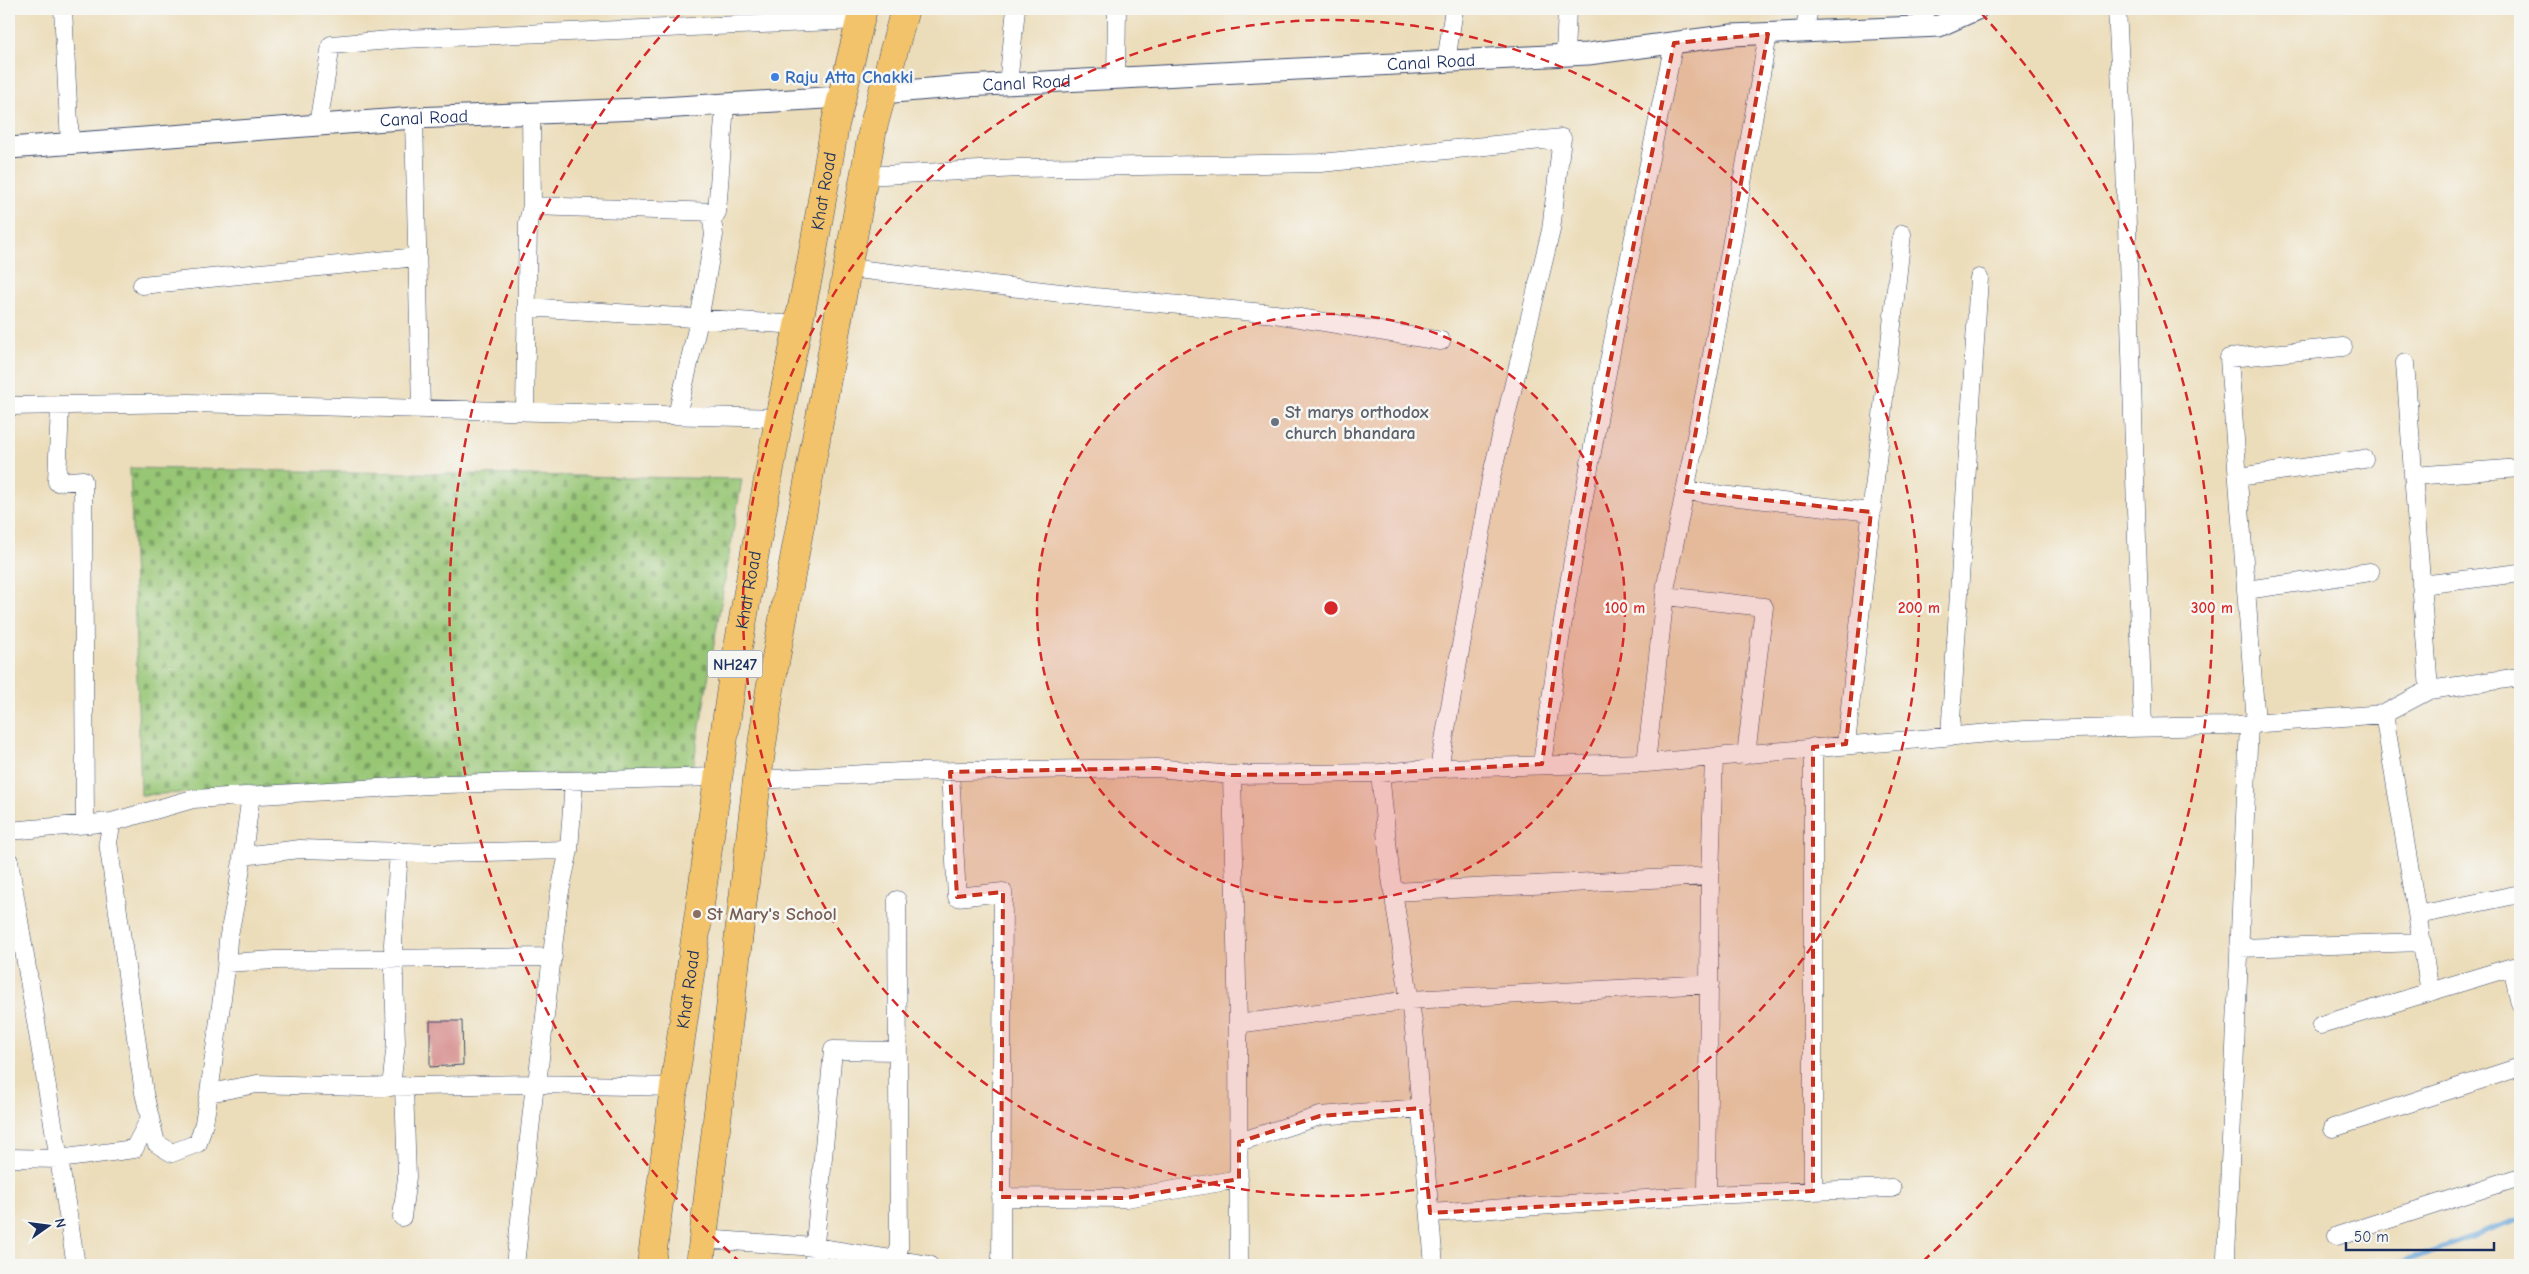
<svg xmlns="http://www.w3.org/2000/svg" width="2529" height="1274" viewBox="0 0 2529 1274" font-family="'Comic Neue',sans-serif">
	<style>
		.cemetery { fill: url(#cemetery-stones); stroke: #597a69 }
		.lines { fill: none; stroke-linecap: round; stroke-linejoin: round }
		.stream { stroke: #65a3d7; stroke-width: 5.5 }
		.building { fill: #da9c9b }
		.minor-casing { stroke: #3a496c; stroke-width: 19 }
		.tertiary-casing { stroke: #3a496c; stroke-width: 23 }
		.trunk-casing { stroke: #3a496c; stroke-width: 29 }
		.minor { stroke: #fff; stroke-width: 18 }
		.tertiary { stroke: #fff; stroke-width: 21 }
		.trunk { stroke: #f2c36a; stroke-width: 28 }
		.marked { fill: #c8321e; fill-opacity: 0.2; stroke: #c8321e; stroke-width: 4; stroke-dasharray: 10 6; stroke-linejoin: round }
		.ring { fill: none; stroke: #d62828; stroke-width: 2.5; stroke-dasharray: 9 6 }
		.shop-dot { fill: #3f7fe0; stroke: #f6f6f2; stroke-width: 2 }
		.worship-dot { fill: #6b7280; stroke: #f6f6f2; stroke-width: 2 }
		.education-dot { fill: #8d6e63; stroke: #f6f6f2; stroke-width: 2 }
		.labels { text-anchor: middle; stroke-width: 5; stroke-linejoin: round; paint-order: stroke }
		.shield { fill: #f6f6f2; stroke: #5d6b8a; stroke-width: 1 }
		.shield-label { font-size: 16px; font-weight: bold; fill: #1b2f5e }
		.street-label { font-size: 18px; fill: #1b2f5e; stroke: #f6f6f2 }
		.shop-label { font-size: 18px; font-weight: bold; fill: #366cbe; stroke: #f6f6f2; text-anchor: start }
		.worship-label { font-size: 18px; font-weight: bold; fill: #5b616d; stroke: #f6f6f2; text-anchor: start }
		.education-label { font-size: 18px; font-weight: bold; fill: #785e54; stroke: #f6f6f2; text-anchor: start }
		.centre { fill: #d62828; stroke: #f6f6f2; stroke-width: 2.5 }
		.ring-label { font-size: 15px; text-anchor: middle; font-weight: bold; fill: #d62828; stroke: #f6f6f2; stroke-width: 5; stroke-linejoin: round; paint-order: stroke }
	</style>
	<defs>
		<pattern id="cemetery-stones" width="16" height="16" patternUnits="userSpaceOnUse" patternTransform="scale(1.25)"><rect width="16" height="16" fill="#97c674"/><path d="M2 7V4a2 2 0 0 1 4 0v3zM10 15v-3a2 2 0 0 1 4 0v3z" fill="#7aa162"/></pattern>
	</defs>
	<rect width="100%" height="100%" fill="#f6f6f2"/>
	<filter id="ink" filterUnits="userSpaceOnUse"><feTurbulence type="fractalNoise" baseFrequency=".02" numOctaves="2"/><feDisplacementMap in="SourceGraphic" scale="10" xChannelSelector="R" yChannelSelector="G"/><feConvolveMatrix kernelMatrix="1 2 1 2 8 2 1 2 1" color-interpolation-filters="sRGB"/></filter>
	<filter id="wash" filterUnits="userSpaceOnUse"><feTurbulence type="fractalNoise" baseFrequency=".0096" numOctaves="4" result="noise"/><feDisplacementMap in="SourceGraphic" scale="20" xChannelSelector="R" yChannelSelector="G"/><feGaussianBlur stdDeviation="1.12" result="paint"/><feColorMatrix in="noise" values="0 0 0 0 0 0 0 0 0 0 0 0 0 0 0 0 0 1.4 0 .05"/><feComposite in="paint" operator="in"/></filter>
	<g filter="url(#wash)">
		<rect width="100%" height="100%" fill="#ecddba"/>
		<path class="cemetery" d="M130 468 742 479 693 768 141 795Z"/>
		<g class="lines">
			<path class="stream" d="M2395 1265 2520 1219"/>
		</g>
		<g id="blocks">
			<path class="building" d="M430 1021H462L463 1065 430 1067Z"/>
		</g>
	</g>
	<g filter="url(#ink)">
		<use href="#blocks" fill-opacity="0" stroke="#3a496c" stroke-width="1"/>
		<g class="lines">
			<g class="minor-casing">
				<path id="minor" d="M63 9 70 143
					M2117 9 2125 164 2143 728
					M1921 27 1925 9
					M1804 33 1809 9
					M1565 55 1567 9
					M1446 62 1454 9
					M1116 79 1117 9
					M1008 84 1016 9
					M414 118 421 409
					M318 125 331 45 402 39 860 20 861 21
					M864 176 1019 168 1321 163 1562 138 1551 230 1491 478 1439 768
					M532 206 717 212
					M848 268 1095 297 1275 314 1441 341
					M142 285 417 257
					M527 307 798 325
					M2405 363 2429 690
					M60 405 57 482 83 480 85 824
					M9 406 189 403 779 418
					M525 411 528 222 532 206 531 113
					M677 415 699 320 714 235 712 220 717 212 725 104
					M2413 476 2520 468
					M2238 477 2364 459
					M1685 491 1871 512
					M2421 585 2520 573
					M2246 590 2370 572
					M1665 596 1764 607 1746 755
					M2384 714 2430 992
					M2256 724 2229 358 2343 347
					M1950 736 1979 278
					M1846 744 1902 234
					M1646 763 1666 585 1709 372 1768 34
					M1542 764C1574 522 1624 282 1674 43
					M950 772 957 897 1003 892 1001 1265
					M1380 773 1390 871 1414 1029 1434 1265
					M1232 775 1238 1024 1239 1265
					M757 780 901 772 1156 768 1232 775 1380 773 1439 768 1646 763 2024 730 2224 726 2384 714 2429 690 2520 677
					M251 795 238 889 228 940 226 969 209 1093 257 1084 360 1087 535 1084 674 1087
					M112 822 108 842 144 1093 156 1143 172 1153 198 1143 204 1123 209 1093
					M9 831 112 822 193 799 446 784 717 777
					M569 850 574 781
					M242 856 300 849 441 853 569 850 559 896 537 1084
					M9 861 59 1159 134 1149 150 1118
					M1393 892 1710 876
					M2418 915 2520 894
					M2239 948 2422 942
					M227 963 275 960 553 957
					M1238 1024 1410 1000 1710 984
					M2321 1025 2512 967 2520 1003
					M391 1087 396 1043 393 944 399 851
					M2333 1128 2520 1067
					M1239 1142 1320 1116 1421 1108
					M9 1158 59 1159 76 1265
					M1813 1191V747
					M1707 1195 1710 876 1714 758
					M1001 1197 1126 1198 1239 1179
					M1430 1213 1707 1195 1892 1188
					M402 1217 407 1177 404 1087
					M2337 1236 2520 1177
					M703 1239 814 1247 929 1265
					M2226 1257 2249 724
					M896 1259 899 1248 897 900
					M515 1265 535 1084
					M813 1265 833 1050 897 1051"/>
			</g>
			<g class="tertiary-casing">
				<g id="tertiary">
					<path id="s1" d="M882 93 965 86 1588 54 1732 35 1939 26 1977 9"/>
					<path id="s2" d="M9 148 414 118 662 108 840 97"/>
				</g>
			</g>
			<g class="trunk-casing">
				<g id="trunk">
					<path id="s3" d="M651 1265 674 1087 732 681 779 418 811 263 835 125 863 9"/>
					<path d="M700 1265 757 780 770 690 873 128 905 9"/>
				</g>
			</g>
			<use href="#minor" class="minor"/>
			<use href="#tertiary" class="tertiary"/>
			<use href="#trunk" class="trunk"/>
		</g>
	</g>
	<path class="marked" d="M1768 34 1685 491 1871 512 1846 744 1813 747V1191L1430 1213 1421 1108 1320 1116 1239 1142V1179L1126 1198 1001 1197 1003 892 957 897 950 772 1156 768 1232 775 1380 773 1542 764 1559 638 1592 453 1674 43Z"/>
	<circle cx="1331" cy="608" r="294" fill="#d62828" fill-opacity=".12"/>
	<g class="ring">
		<circle cx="1331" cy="608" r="294"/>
		<circle cx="1331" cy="608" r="588"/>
		<path d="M741 1263A881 881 0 0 1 681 13M1981 13A881 881 0 0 1 1921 1263"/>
	</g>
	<circle class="shop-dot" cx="775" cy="77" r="5"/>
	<circle class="worship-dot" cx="1275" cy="422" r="5"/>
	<circle class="education-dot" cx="697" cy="914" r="5"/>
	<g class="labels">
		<rect class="shield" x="707.5" y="650.5" width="55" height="27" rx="4"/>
		<g class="shield-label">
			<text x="735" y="670">NH247</text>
		</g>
		<g class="street-label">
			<text dy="6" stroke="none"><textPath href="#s1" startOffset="550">Canal Road</textPath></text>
			<text dy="6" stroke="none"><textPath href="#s1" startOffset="145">Canal Road</textPath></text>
			<text dy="6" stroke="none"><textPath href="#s2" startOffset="416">Canal Road</textPath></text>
			<text dy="6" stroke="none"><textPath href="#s3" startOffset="1088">Khat Road</textPath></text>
			<text dy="6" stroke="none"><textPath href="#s3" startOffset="682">Khat Road</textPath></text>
			<text dy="6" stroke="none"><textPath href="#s3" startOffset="278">Khat Road</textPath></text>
		</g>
		<g class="shop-label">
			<text x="785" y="83">Raju Atta Chakki</text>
		</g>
		<g class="worship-label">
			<text x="1285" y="418">St marys orthodox<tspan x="1285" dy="21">church bhandara</tspan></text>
		</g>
		<g class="education-label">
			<text x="707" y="920">St Mary's School</text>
		</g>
	</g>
	<circle cx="1331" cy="608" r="8" class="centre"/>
	<g class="ring-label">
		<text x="1625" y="613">100 m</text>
		<text x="1919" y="613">200 m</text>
		<text x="2212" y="613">300 m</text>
	</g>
	<rect width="2529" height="1274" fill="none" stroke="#f6f6f2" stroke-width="30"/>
	<g transform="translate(48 1226) rotate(76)" stroke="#f6f6f2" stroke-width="4" paint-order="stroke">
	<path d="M0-4L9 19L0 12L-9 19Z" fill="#1b2f5e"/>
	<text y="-8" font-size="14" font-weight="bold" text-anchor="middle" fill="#1b2f5e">N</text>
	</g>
	<path d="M2346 1242v8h148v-8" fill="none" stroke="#1b2f5e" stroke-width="2.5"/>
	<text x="2354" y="1242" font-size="15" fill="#1b2f5e" stroke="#f6f6f2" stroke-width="4" paint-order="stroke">50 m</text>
</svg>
